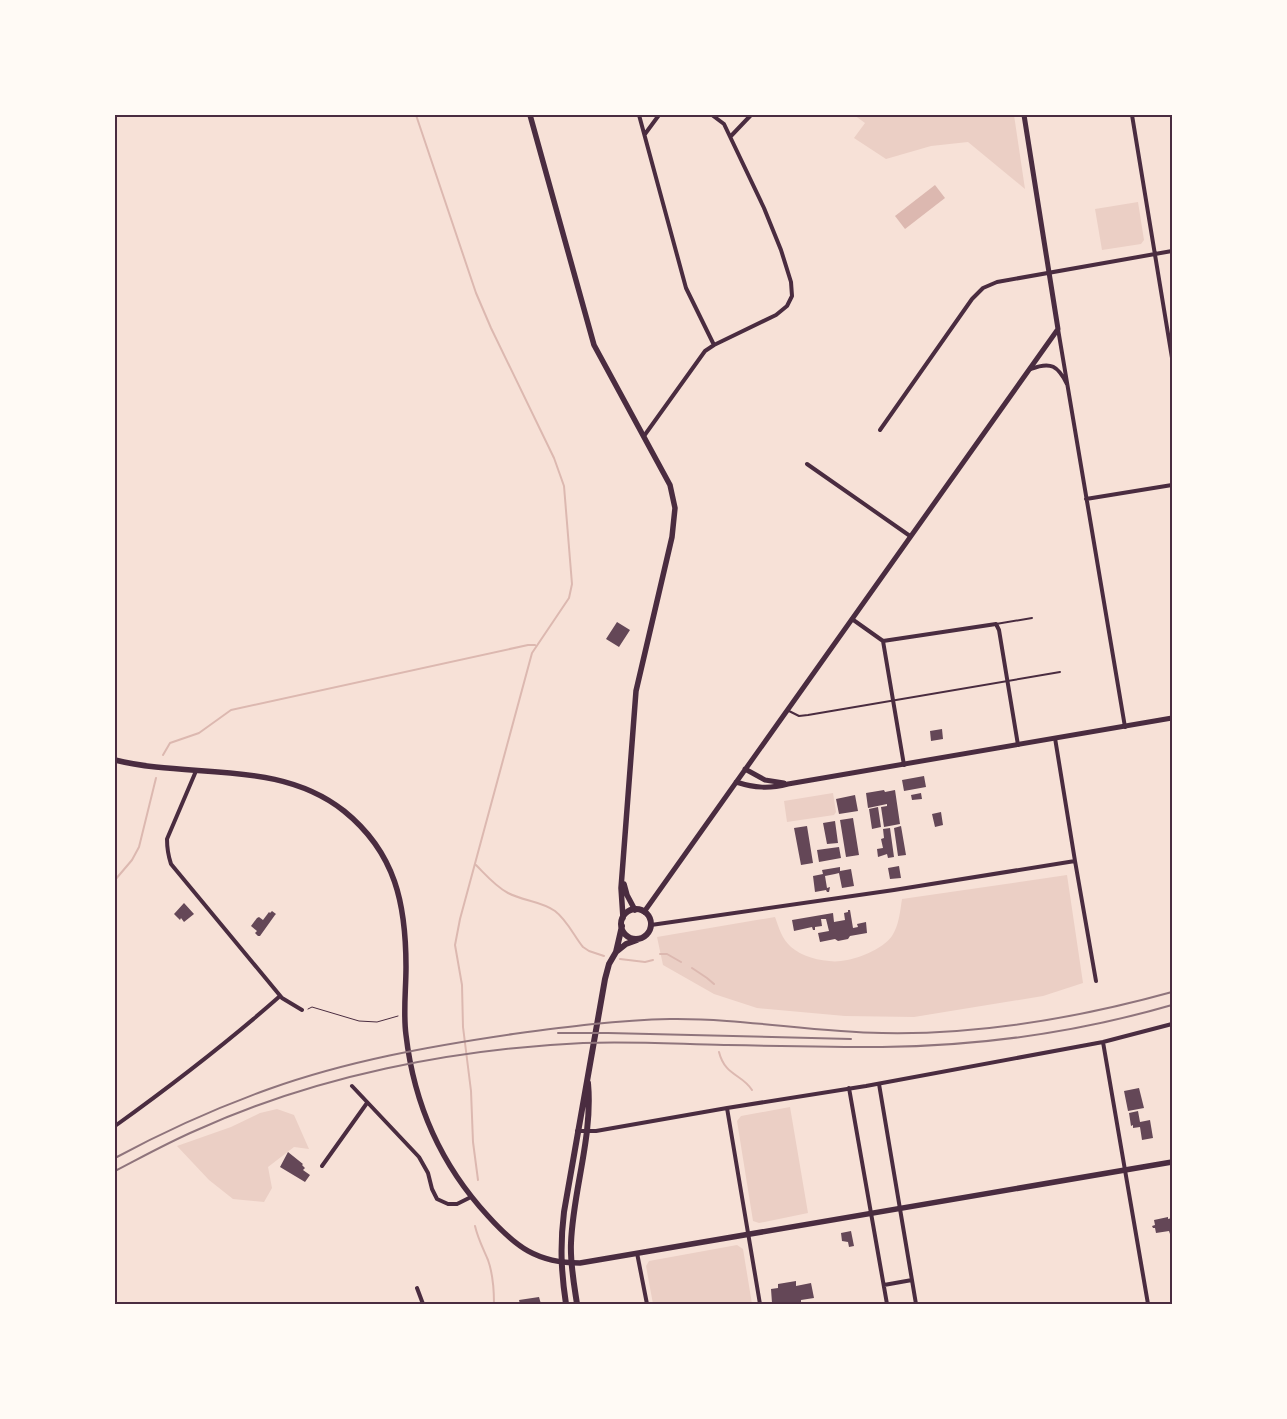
<svg xmlns="http://www.w3.org/2000/svg" width="1287" height="1419" viewBox="0 0 1287 1419" font-family="'Noto Sans',sans-serif">
	<style>
		.green { fill: #ebcfc5 }
		.water { fill: #dcb8b0 }
		.lines { fill: none; stroke-linecap: round; stroke-linejoin: round }
		.stream { stroke: #dcb8b0; stroke-width: 2 }
		.building { fill: #644757 }
		.path { stroke: #4a2c40; stroke-width: 1 }
		.service { stroke: #4a2c40; stroke-width: 2 }
		.minor { stroke: #4a2c40; stroke-width: 4 }
		.tertiary { stroke: #4a2c40; stroke-width: 5 }
		.secondary { stroke: #4a2c40; stroke-width: 5.5 }
		.primary { stroke: #4a2c40; stroke-width: 6 }
		.rail { stroke: #8f747c; stroke-width: 2 }
		.neatline { fill: none; stroke: #4a2c40; stroke-width: 2 }
	</style>
	<rect width="100%" height="100%" fill="#f7e1d7"/>
	<path class="green" d="M854 115H1014L1025 189 968 142 931 146 886 159 854 138 865 123Z
		M1138 202 1144 240 1141 244 1102 250 1095 209Z
		M833 793 836 812 834 815 787 822 784 801Z
		M1067 875 1083 983 1043 996 914 1017 845 1016 757 1008 714 994 663 965 657 937 775 917C779 928 782 939 791 947 802 957 826 963 841 961 857 959 882 950 892 936 899 925 900 912 902 899Z
		M790 1107 808 1213 759 1223 753 1221 737 1121 741 1116Z
		M277 1109 294 1115 309 1149 294 1147 268 1167 272 1188 264 1202 233 1199 209 1180 177 1146 231 1127 260 1113Z
		M737 1245 743 1249 752 1304H653L646 1266 649 1261Z"/>
	<path class="water" d="M935 185 945 198 905 229 895 216Z"/>
	<g class="lines">
		<path class="stream" d="M416 115 476 293 491 328 554 458 564 486 572 584 569 598 532 653 460 919 455 945 462 985 463 1027 471 1091 473 1142 478 1180
			M163 755 170 743 199 733 231 710 528 645H535
			M476 865C486 875 495 886 508 893 523 901 541 901 555 911 567 920 574 936 583 947L589 951 604 956
			M115 880 132 860 139 847 156 778
			M660 954H667L681 962
			M620 959 645 962 653 960
			M692 968 707 978 714 984
			M719 1052C725 1076 742 1074 752 1090
			M475 1226C478 1239 483 1248 488 1260 493 1274 494 1289 494 1304"/>
	</g>
	<path class="building" d="M617 622 630 630 619 647 606 639Z
		M942 729 943 739 931 741 930 731Z
		M924 776 926 787 904 791 902 780Z
		M884 790 885 792 895 790 900 824 884 827 881 807 887 806V804L868 808 866 793Z
		M921 793 922 799 912 800 911 795Z
		M855 795 858 811 839 814 836 799Z
		M878 807 881 827 872 829 869 809Z
		M941 812 943 825 935 827 932 814Z
		M853 818 859 855 846 857 840 820Z
		M835 821 838 843 827 844 823 823Z
		M807 826 813 863 801 865 794 828Z
		M901 826 906 855 898 856 894 828Z
		M890 828 894 857 888 858 887 854 878 857 877 849 883 848 881 839 884 838 883 829Z
		M839 847 841 858 819 862 817 850Z
		M899 866 901 878 890 879 888 868Z
		M840 867V871L851 869 854 886 842 888 839 873 835 874 825 876 827 888 830 887 829 892H827L826 890 815 892 813 876 823 874 822 870Z
		M184 903 194 914 184 922 181 918 180 920 174 914Z
		M848 910H850L853 928 858 927 857 924 866 922 867 933 850 936 848 939 838 941 835 939 820 942 818 933 829 931 826 919H821L822 926 815 927V930H813L812 927 794 931 792 920 833 913 834 922 845 920 844 913 848 912Z
		M272 911 276 914 275 915 260 936H258L255 933 257 931 251 926 257 918 259 917 263 920 269 912 270 913Z
		M1139 1088 1144 1108 1128 1111 1124 1091Z
		M1138 1111 1140 1122 1150 1120 1153 1138 1142 1140 1140 1127 1133 1128V1125L1131 1126 1129 1113Z
		M288 1152 303 1164 302 1165 305 1168 303 1170 310 1175 305 1182 280 1167Z
		M1168 1217V1219L1172 1218V1234H1170L1169 1231 1156 1233 1155 1228H1153L1152 1226 1155 1225 1154 1220Z
		M851 1231 854 1246 849 1247 848 1242 842 1241 841 1233Z
		M796 1281V1286L811 1283 814 1298 801 1300V1304L772 1303 771 1289 778 1288V1284Z
		M539 1297 541 1304H520L519 1300Z"/>
	<g class="lines">
		<path class="path" d="M308 1009 312 1007 359 1021 377 1022 398 1016"/>
		<path class="service" d="M996 624 1032 618
			M789 711 799 716 808 715 1060 672"/>
		<path class="minor" d="M639 115 686 288 714 345 705 351 644 436
			M712 115 724 124 764 208 781 250 791 282 792 296 787 306 776 315 714 345
			M1132 115 1172 358
			M645 134 659 115
			M731 136 751 115
			M1058 329 1125 727
			M1031 369C1051 361 1058 366 1067 384
			M880 430 972 299 983 288 997 282 1172 251
			M807 464 910 536
			M1086 499 1172 485
			M852 619 883 641 996 624 999 630 1018 745
			M883 641 904 765
			M1055 738 1075 861 1096 981
			M196 771 167 839C167 849 168 855 171 864L282 998 302 1010
			M651 925 894 890 1075 861
			M1103 1042 1148 1304
			M879 1084 916 1304
			M352 1086 419 1157 428 1173 432 1189 437 1199 448 1204H457L471 1197
			M849 1088 887 1304
			M727 1108 760 1304
			M115 1126C172 1085 228 1042 280 996
			M577 1131H596L727 1108 866 1086 1103 1042 1172 1024
			M322 1166 367 1103
			M637 1253 647 1304
			M884 1285 912 1280
			M417 1288 423 1304"/>
		<path class="tertiary" d="M745 769 765 780 784 783
			M736 782C755 788 769 789 788 784L1172 718
			M644 912 1058 329 1024 115"/>
		<path class="secondary" d="M530 115 594 345 670 485 675 508 672 537 636 691 621 888 623 918
			M115 760C191 779 279 759 344 811 396 853 406 905 406 967 406 990 403 1013 406 1035 414 1104 441 1165 488 1216 516 1247 537 1263 580 1263L1172 1162
			M624 884 627 895 635 910"/>
		<path class="primary" d="M621 924a15 15 0 1 1 30 0a15 15 0 1 1-30 0Z
			M616 952 626 944 637 940
			M566 1304C561 1271 560 1245 564 1212L605 979 609 964 616 952 622 926
			M577 1304C574 1284 570 1263 571 1243 573 1190 593 1137 588 1083"/>
		<path class="rail" d="M558 1033H608L851 1039
			M115 1158C165 1131 216 1108 269 1089 347 1061 431 1046 513 1034 565 1027 617 1020 670 1019 741 1018 811 1032 882 1033 979 1035 1078 1018 1172 992
			M115 1171C142 1157 169 1142 197 1130 316 1076 453 1049 583 1043 630 1041 677 1044 724 1045 777 1046 829 1047 882 1047 979 1046 1079 1032 1172 1005"/>
	</g>
	<rect width="1287" height="1419" fill="none" stroke="#fffaf5" stroke-width="232"/>
	<rect x="116" y="116" width="1055" height="1187" class="neatline"/>
</svg>
